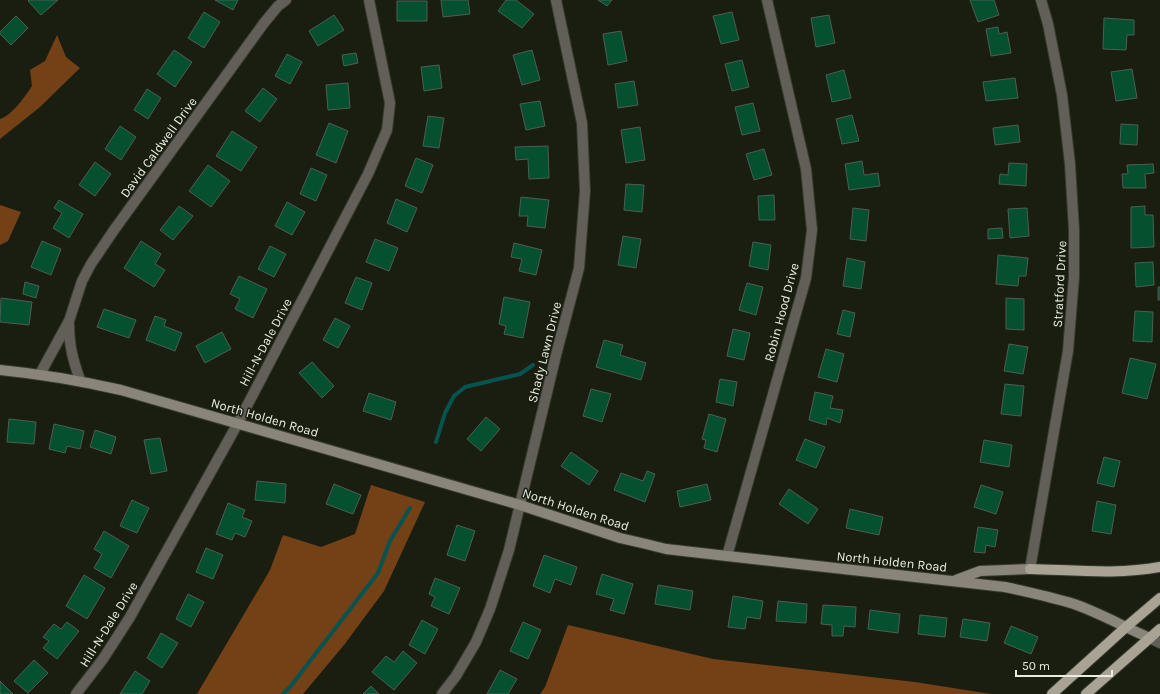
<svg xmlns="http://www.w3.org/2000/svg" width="1160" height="694" viewBox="0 0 1160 694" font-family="Karla,sans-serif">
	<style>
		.forest { fill: #744117 }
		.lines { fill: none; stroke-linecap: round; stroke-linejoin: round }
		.stream { stroke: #075350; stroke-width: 4 }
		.building { fill: #05502e; stroke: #4e5d53 }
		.minor-casing { stroke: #373b2e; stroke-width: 12 }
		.tertiary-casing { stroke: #373b2e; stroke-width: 12 }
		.secondary-casing { stroke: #373b2e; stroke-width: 12 }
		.primary-casing { stroke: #373b2e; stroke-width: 12 }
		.minor { stroke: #625f58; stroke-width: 10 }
		.tertiary { stroke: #625f58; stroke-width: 10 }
		.secondary { stroke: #89857a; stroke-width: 10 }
		.primary { stroke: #a8a394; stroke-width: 10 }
		.labels { text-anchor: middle; stroke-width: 3; stroke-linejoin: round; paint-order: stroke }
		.street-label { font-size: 13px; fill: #e8ece3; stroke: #1a1e11 }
	</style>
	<rect width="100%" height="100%" fill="#1a1e11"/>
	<path class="forest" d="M57 35 66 57 80 68 40 107 0 139V119C12 116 26 95 32 86L30 70 45 61Z
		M0 205 21 212 8 241 0 245Z
		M371 485 425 502 384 591 344 645 303 694H197L270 570 283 535 321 547 355 534Z
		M568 625 713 659 915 682 991 694H540L545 687Z"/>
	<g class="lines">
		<path class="stream" d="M436 442 445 413 454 396 465 387 520 374 533 365
			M283 694 290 687 378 573 390 541 410 508"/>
	</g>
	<path class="building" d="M29 0H58L41 15 28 1Z
		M215 0H238L233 10Z
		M441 0H468L470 14 443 17Z
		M506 0H516L534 14 522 28 498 11Z
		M598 0H612L607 6Z
		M970 0H994L999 15 978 22Z
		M397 1H427V21H397Z
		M204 12 220 22 204 48 188 38Z
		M732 12 739 40 721 44 713 16Z
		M334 15 344 30 318 46 309 31Z
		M829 15 835 43 816 47 811 18Z
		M16 16 28 28 11 45 0 34V32Z
		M1104 18 1134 20V35H1127L1126 50 1103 49Z
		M998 27 999 34 1007 32 1011 53 991 56 986 29Z
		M621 31 627 61 608 65 603 34Z
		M174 50 192 62 175 87 157 74Z
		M532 50 540 80 522 85 513 55Z
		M356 53 358 63 344 66 342 55Z
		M287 54 302 62 290 84 275 76Z
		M742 60 749 87 732 91 725 64Z
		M439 65 442 88 424 91 421 67Z
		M1132 69 1137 98 1116 101 1111 72Z
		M844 70 851 98 832 102 826 75Z
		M1015 78 1018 98 986 101 983 82Z
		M634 81 638 105 618 108 615 84Z
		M348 83 350 108 328 110 326 85Z
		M263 88 277 99 260 122 245 111Z
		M147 89 161 98 148 119 134 110Z
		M540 101 545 126 526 130 520 104Z
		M753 103 760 131 742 135 735 107Z
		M852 115 859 141 842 144 836 119Z
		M428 116 444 118 439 148 423 146Z
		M329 123 348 131 336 163 316 155Z
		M1121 124 1138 125 1137 145 1120 144Z
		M1018 125 1020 142 995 145 993 128Z
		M120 126 136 137 121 160 105 149Z
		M640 127 645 160 626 163 621 130Z
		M232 131 257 147 241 171 216 156Z
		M548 146 549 178 529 179 528 159 516 160 515 147Z
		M764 149 772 175 754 180 746 154Z
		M416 158 433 165 422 193 405 186Z
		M862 161 864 175 878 173 880 186 849 190 845 164Z
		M95 162 111 174 95 196 79 185Z
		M1009 163 1027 164 1026 186 999 184 1000 174 1008 175Z
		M1153 164 1154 173 1145 174 1146 188H1123L1122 174H1128L1127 165Z
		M208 165 230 181 211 207 189 191Z
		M311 168 327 175 316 201 300 194Z
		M626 184 644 185 642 212 624 210Z
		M774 195 775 220H759L758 196Z
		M521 197 549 200 545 228 527 226 528 216H519Z
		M396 199 417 208 407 232 387 223Z
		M59 200 83 214 69 238 53 228 62 213 54 208Z
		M287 202 305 212 292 235 275 226Z
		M179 206 193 216 173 240 160 230Z
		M1145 206V215H1153L1154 247 1131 248V207Z
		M853 208 869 210 866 241 850 239Z
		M1027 208 1029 236 1010 238 1008 209Z
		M1002 228 1003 238 988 239V229Z
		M623 236 641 239 636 268 618 265Z
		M375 239 398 248 389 271 366 262Z
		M42 241 61 249 51 275 31 267Z
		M141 241 161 254 155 264 165 270 154 287 124 268Z
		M753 242 771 245 768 270 749 266Z
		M514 243 542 250 536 275 519 271 522 259 511 257Z
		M270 246 286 254 274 277 258 269Z
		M998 255 1028 258 1026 276H1019L1018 286 996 284Z
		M847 258 865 262 861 289 843 286Z
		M1153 262 1154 285 1136 287 1135 263Z
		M239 276 267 289 253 318 235 309 240 299 230 294Z
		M356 277 372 283 362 310 345 303Z
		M25 282 39 286 36 298 23 294Z
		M747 283 763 287 756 315 739 310Z
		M1158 287H1160V300H1158Z
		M504 297 530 302 523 338 504 334 506 326 499 324Z
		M1 298 32 302 29 325 0 322Z
		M1006 298 1024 299V330L1006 329Z
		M104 309 136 320 129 338 97 327Z
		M843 310 855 313 850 337 837 334Z
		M1135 311 1153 312 1152 342 1133 341Z
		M155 316 166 320 164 326 182 333 175 351 146 340Z
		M335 318 350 326 338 348 323 340Z
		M733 329 750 333 744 360 727 356Z
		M222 332 231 349 205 363 196 346Z
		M604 340 623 345 620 355 646 363 641 380 596 367Z
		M1009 344 1028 347 1023 374 1004 371Z
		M826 349 844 354 837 382 818 377Z
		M1130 358 1156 364 1147 399 1122 393Z
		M312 362 334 386 322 398 299 373Z
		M720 379 737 382 733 406 716 402Z
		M1005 384 1024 386 1021 416 1001 414Z
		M591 389 611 394 602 422 583 416Z
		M815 392 833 396 830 408 843 410 840 423 827 418 826 425 809 420Z
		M369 393 396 402 391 420 363 411Z
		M709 414 726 419 717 452 704 448 706 440 702 439Z
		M486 417 500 429 481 451 467 439Z
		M9 419 36 422 34 444 7 442Z
		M54 424 84 431 80 449 67 446 65 453 49 449Z
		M95 430 116 437 111 454 90 447Z
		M160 438 167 471 151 474 144 440Z
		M805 439 825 447 816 468 796 460Z
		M984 440 1012 445 1009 467 980 462Z
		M571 452 598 471 589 485 561 466Z
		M1104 457 1120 461 1114 487 1097 483Z
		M647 471 655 474 645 502 614 490 621 473 643 481Z
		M257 481 286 484 285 503 255 500Z
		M334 484 361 495 353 514 326 504Z
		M707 484 711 500 680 507 677 491Z
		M981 485 1003 492 996 514 974 507Z
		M789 489 818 509 808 524 779 504Z
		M132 500 149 508 137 533 120 526Z
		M1097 501 1116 505 1111 534 1092 531Z
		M228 503 245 510 242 517 252 521 245 537 235 533 232 540 216 534Z
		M850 509 883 517 879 535 846 528Z
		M457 525 475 531 465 561 447 555Z
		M978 527 998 530 995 547 986 545 985 553 974 552Z
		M104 531 129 546 111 578 94 568 102 554 94 549Z
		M206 548 223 555 213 579 196 572Z
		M544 555 577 567 571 585 555 579 550 593 533 586Z
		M602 574 633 584 624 614 610 610 614 599 596 594Z
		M84 575 105 588 87 619 66 606Z
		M435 578 460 588 449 614 431 606 435 597 429 594Z
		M658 585 693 591 690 610 655 604Z
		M188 594 204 602 191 627 176 619Z
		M733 596 763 601 760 619 747 617 745 629 728 627Z
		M778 601 807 604 806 623 776 621Z
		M823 605 856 607 855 627 844 626 843 636H832V625L821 624Z
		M870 610 900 614 898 633 868 629Z
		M920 615 947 618 945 637 918 634Z
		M963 619 990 623 987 641 960 637Z
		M422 620 438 629 425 654 409 645Z
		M67 622 79 631 57 659 43 648 49 641 43 637 54 624 61 629Z
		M523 622 541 630 528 659 510 651Z
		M1011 626 1038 637 1031 654 1004 643Z
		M161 633 178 643 162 668 147 658Z
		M403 651 417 663 394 690 372 672 386 656 394 662Z
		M34 660 48 673 28 693 14 681Z
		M500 670 517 679 508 694H487Z
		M135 671 150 681 142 694H120Z
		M0 681 13 694H0Z
		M371 686 379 694H363Z"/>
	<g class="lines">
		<g class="minor-casing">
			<path id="minor" d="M69 323C69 346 73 360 80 380
				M40 374 69 321 82 281 91 264 114 230 264 23 278 6 286 0
				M727 556 806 278 812 230 806 169 767 0
				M1030 569 1068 351 1074 277V230L1070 164 1062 95 1048 24 1041 0
				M76 694 103 659 130 617 238 423 368 174 387 130 390 103 369 0
				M442 694 456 676 476 642 490 609 509 550 556 355 579 268 585 191 582 123 556 0"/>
		</g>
		<g class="tertiary-casing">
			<path id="tertiary" d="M1150 638 1160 643"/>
		</g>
		<g class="secondary-casing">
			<path id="secondary" d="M0 370C41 374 81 381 121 390L520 505 620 538 646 544 666 549 727 556 1005 587C1028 592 1051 597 1074 604 1100 613 1124 627 1150 638
				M956 580 980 571 1030 569"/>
		</g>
		<g class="primary-casing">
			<path id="primary" d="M1030 569C1072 570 1119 575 1160 567
				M1052 694 1126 627 1160 598
				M1086 694 1160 629"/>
		</g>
		<use href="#minor" class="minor"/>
		<use href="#tertiary" class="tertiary"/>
		<use href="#secondary" class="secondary"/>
		<use href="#primary" class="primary"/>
	</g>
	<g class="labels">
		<g class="street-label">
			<text transform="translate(158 147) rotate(-54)" y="5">David Caldwell Drive</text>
			<text transform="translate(1059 284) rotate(-87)" y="5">Stratford Drive</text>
			<text transform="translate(781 312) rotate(-75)" y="5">Robin Hood Drive</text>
			<text transform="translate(265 342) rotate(-62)" y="5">Hill-N-Dale Drive</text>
			<text transform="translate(544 352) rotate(-76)" y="5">Shady Lawn Drive</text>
			<text transform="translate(265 417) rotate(16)" y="5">North Holden Road</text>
			<text transform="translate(576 509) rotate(18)" y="5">North Holden Road</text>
			<text transform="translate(892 561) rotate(6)" y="5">North Holden Road</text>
			<text transform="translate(108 624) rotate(-58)" y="5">Hill-N-Dale Drive</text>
		</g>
	</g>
	<path d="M1016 670v6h96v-6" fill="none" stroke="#e8ece3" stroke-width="2"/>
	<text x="1022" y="670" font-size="12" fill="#e8ece3" stroke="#1a1e11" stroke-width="3" paint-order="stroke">50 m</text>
</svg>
